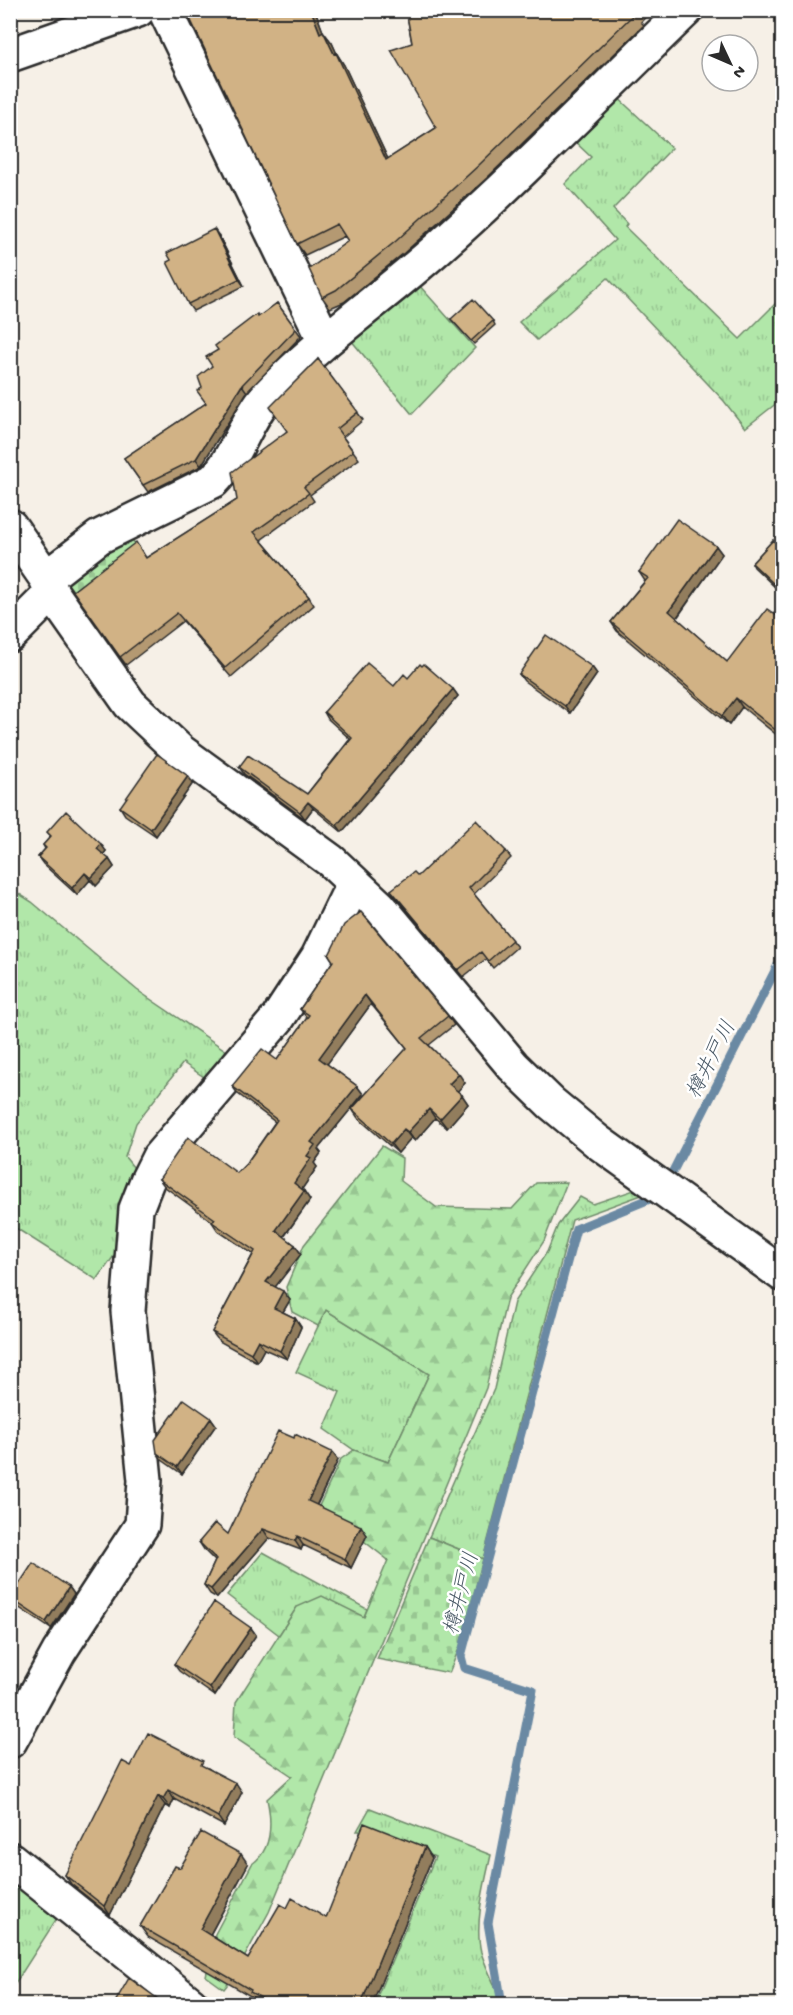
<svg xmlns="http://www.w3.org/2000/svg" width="793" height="2015" viewBox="0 0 793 2015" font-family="'Gochi Hand','Klee One',sans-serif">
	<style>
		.grass { fill: url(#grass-tufts); stroke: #6e896a; stroke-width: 1.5 }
		.forest { fill: url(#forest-firs); stroke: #6e896a; stroke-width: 1.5 }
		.cemetery { fill: url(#cemetery-stones); stroke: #6e896a; stroke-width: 1.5 }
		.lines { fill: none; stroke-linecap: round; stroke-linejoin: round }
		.stream { stroke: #6b89a3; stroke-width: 9 }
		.minor-casing { stroke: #2b2b2b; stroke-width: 38 }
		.major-casing { stroke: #2b2b2b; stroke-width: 38 }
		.minor { stroke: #fff; stroke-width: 33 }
		.major { stroke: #fff; stroke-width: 33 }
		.wall { fill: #b49972; stroke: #2b2b2b; stroke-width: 1.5 }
		.shaded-wall { fill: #927d5d; stroke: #2b2b2b; stroke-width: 1.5 }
		.building { fill: #d1b285; stroke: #2b2b2b; stroke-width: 1.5 }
		.labels { text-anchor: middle; stroke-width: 5; stroke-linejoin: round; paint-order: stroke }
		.water-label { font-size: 21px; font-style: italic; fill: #4b5a67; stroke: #fff }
	</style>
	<defs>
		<pattern id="grass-tufts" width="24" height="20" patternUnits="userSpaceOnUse" patternTransform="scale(1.5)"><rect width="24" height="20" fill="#b1e7a9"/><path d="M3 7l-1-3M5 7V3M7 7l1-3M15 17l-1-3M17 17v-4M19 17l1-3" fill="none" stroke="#98c692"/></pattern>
		<pattern id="forest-firs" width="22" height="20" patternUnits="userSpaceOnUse" patternTransform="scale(1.5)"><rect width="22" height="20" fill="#b1e7a9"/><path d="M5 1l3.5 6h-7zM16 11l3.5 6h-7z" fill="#98c692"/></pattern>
		<pattern id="cemetery-stones" width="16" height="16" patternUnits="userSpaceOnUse" patternTransform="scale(1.5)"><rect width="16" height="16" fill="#b1e7a9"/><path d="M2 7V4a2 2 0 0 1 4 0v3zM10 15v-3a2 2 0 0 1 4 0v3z" fill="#98c692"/></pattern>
	</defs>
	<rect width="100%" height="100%" fill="#f6f0e7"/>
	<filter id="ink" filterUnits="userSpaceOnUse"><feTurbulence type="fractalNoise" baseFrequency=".0167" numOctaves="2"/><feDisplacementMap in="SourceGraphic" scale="12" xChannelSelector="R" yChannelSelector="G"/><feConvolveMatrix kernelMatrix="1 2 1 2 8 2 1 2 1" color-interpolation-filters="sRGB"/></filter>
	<g filter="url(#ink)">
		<path class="grass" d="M615 95 672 148 613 209 627 224 625 227 740 339 782 297V399L745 428 724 401 608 278 537 340 519 322 615 240 565 184 591 157 572 139Z
			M418 284 475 348 412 414 351 340Z
			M10 888 32 902 137 990 231 1054 210 1081 183 1063 136 1123 125 1157 134 1168 129 1178 118 1250 97 1280 11 1225Z
			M643 1187 650 1192 572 1220 483 1559 429 1537 494 1389 514 1302 547 1252 558 1225 580 1197 593 1204Z
			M326 1310 429 1374 388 1462 354 1450 324 1429 340 1392 296 1372Z
			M263 1552 367 1609 364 1617 297 1607 279 1635 227 1595Z
			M370 1808 491 1855C485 1882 474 1924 481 1952 486 1970 498 1986 499 2004H374L435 1857 373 1831H357Z
			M11 1871 61 1912 11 1990Z"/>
		<path class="forest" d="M382 1146 402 1158 401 1181 436 1207 512 1209 536 1183 567 1182 544 1241 507 1298 486 1388 269 1912 234 1976 224 1989 206 1976 215 1934 252 1864C273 1849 272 1822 267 1799L292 1776 234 1737 236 1702 297 1607 322 1596 364 1617 388 1560 319 1506 341 1459 354 1450 388 1462 429 1374 326 1310 318 1326 292 1312 286 1287 304 1245Z"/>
		<path class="cemetery" d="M127 529 138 550 74 601 62 576Z
			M429 1537 483 1559 460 1646 449 1673 377 1659Z"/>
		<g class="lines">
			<path class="stream" d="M670 1177 782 957
				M502 2004 488 1923 533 1690 464 1668 461 1656 576 1229 652 1198"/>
			<g class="minor-casing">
				<path id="minor" d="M165 10 325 341
					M10 526 46 578 52 593 130 704 180 751 331 861 380 907 513 1066 551 1103 598 1142 782 1274
					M46 578 99 537 213 481C238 456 246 418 269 394 320 340 382 298 437 249 523 173 603 90 686 10
					M10 635 52 593
					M10 1741 59 1652 142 1525 145 1480 128 1311 136 1209 147 1181 159 1157 278 1018 318 957 346 899 355 885
					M10 1859 191 2004"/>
			</g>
			<g class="major-casing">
				<path id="major" d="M10 55 138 10"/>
			</g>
			<use href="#minor" class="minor"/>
			<use href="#major" class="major"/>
		</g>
		<path class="wall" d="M315 10 323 32 332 43 337 54 344 65 388 159 436 128 412 43 406 10H652L641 22 644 25 488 177 404 253 344 302 330 308 322 297 348 241 345 236 305 255 297 244Z
			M10 159 15 172 10 174Z
			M219 236 244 286 193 311 188 304Z
			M277 303 301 336 247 392 201 466 148 492 124 458 206 403 202 388 212 366 218 350Z
			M451 319 493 321 495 325 474 344Z
			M318 359 363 420 343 437 359 459 310 495 314 501 261 540 309 597 314 605 231 677 183 621 126 665 73 591 142 551 146 558 237 500 287 431Z
			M773 540 777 589 754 567 752 563Z
			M716 546 722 554 677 618 727 662 783 620V740L742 707 729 725 617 631 611 622 645 581 639 572Z
			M592 667 597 674 570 713 524 681 519 674Z
			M408 678 453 689 458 696 342 832 313 808 305 819 244 774 239 767 307 794 350 739 328 719 324 712 394 686Z
			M193 783 156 836 125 815 120 807Z
			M47 832 106 851 103 855 109 859 114 867 96 886 90 880 77 895 43 864 38 857 45 849 43 845 51 836Z
			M506 851 511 858 474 894 517 947 493 968 486 959 463 977 391 890 418 876Z
			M329 955 448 1016 454 1025 429 1045 465 1083 457 1091 462 1095 468 1104 447 1128 435 1118 415 1141 411 1138 398 1153 358 1118 352 1109 407 1048 371 1004 327 1064 357 1086 363 1094 318 1149 321 1153 314 1163 317 1167 302 1189 304 1191 310 1200 284 1237 295 1245 301 1254 275 1287 290 1300 283 1312 295 1318 301 1327 287 1359 264 1349 257 1362 219 1341 212 1332 253 1254 218 1231 212 1222H213L165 1187 159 1179 237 1173 246 1164 275 1122 238 1094 232 1086 277 1060 307 1018 300 1009 333 961Z
			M211 1418 216 1425 182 1474 162 1460 157 1453Z
			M338 1460 317 1505 367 1535 351 1568 303 1545 301 1550 269 1538 217 1598 210 1594 204 1585 215 1561 205 1551 199 1542 228 1534Z
			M69 1587 74 1594 51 1629 15 1605 10 1598Z
			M251 1628 256 1635 215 1696 179 1671 174 1664Z
			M131 1766 208 1768 242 1792 224 1826 174 1799 170 1808 165 1805 110 1915 71 1884 65 1875Z
			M425 1847 432 1858 372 2004H261L257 2002 254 1998 148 1937 140 1926 180 1868 248 1864 210 1935 248 1959 287 1908 326 1918Z"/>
		<path class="shaded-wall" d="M311 10H315L328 45 320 33Z
			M323 31 332 43 337 54 344 65 394 172 386 160Z
			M10 159 15 172 10 165Z
			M214 229 219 236 244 286 239 279Z
			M242 385 247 392 201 466 196 459Z
			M716 546 722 554 675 620 669 611Z
			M783 577V583L777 589 775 585Z
			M592 667 597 674 570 713 565 706Z
			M453 689 458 696 342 832 337 825Z
			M736 698 742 707 729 725 722 716Z
			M188 776 193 783 156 836 151 829Z
			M308 802 313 808 305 819 300 812Z
			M101 844 106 851 102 856 97 849Z
			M109 859 114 867 96 886 91 878Z
			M85 873 90 880 77 895 72 888Z
			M365 995 371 1004 325 1067 319 1058Z
			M459 1074 465 1083 456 1093 449 1084Z
			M357 1086 363 1094 318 1149 321 1153 314 1163 317 1167 300 1192 294 1183 307 1156 311 1142Z
			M462 1095 468 1104 447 1128 440 1119Z
			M429 1109 435 1118 415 1141 408 1132Z
			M404 1129 411 1138 398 1153 391 1144Z
			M304 1191 310 1200 282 1239 276 1230Z
			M295 1245 301 1254 272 1291 266 1282Z
			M283 1291 290 1300 280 1317 274 1308Z
			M295 1318 301 1327 287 1359 280 1351Z
			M258 1340 264 1349 257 1362 251 1353Z
			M211 1418 216 1425 182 1474 177 1467Z
			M332 1452 338 1460 314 1510 308 1501Z
			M361 1526 367 1535 351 1568 345 1559Z
			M263 1529 269 1538 217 1598 211 1589Z
			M297 1536 303 1545 301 1550 295 1541Z
			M69 1587 74 1594 51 1629 46 1622Z
			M251 1628 256 1635 215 1696 210 1688Z
			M236 1783 242 1792 224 1826 218 1817Z
			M168 1790 174 1799 170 1808 163 1799Z
			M158 1796 165 1805 110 1915 104 1906Z
			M425 1847 432 1858 372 2004H361Z
			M241 1854 248 1864 207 1940 200 1929Z"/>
		<path class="building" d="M186 10H311L320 33 323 31 334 54 336 53 386 160 436 128 391 50 412 43 406 10H633L635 13 479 165 396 241 336 290 322 297 309 269 348 241 337 224 297 244Z
			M214 229 239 279 188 304 167 262 171 260 167 253Z
			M473 299 493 321 471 341 451 319Z
			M277 303 296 329 242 385 196 459 143 485 124 458 206 403 197 391 202 388 198 377 212 366 206 357 218 350 215 346 257 314 258 317Z
			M318 359 358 412 337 429 353 451 304 487 309 493 254 532 309 597 225 668 177 613 120 657 73 591 136 542 146 558 237 500 232 472 287 431 270 407Z
			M677 519 716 546 669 611 727 662 767 609 783 620V736L736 698 722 716 611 622 648 578 639 572Z
			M773 540 783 550V577L775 585 752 563Z
			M546 635 592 667 565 706 519 674Z
			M367 663 394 686 404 674 408 678 420 664 422 666 424 664 453 689 337 825 308 802 300 812 239 767 248 755 307 794 352 738 324 712Z
			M157 754 188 776 151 829 120 807Z
			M66 811 101 844 97 849 109 859 91 878 85 873 72 888 38 857 46 848 43 845 51 836 47 832Z
			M476 820 506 851 469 888 512 940 488 961 481 952 458 970 391 890 414 872 418 876Z
			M361 912 448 1016 421 1038 459 1074 449 1084 462 1095 440 1119 429 1109 408 1132 404 1129 391 1144 352 1109 407 1048 365 995 319 1058 357 1086 311 1142 315 1145 307 1156 311 1158 294 1183 304 1191 276 1230 295 1245 266 1282 283 1291 274 1308 295 1318 280 1351 258 1340 251 1353 212 1332 255 1251 212 1222 215 1219 159 1179 188 1137 237 1173 246 1164 277 1120 232 1086 262 1049 277 1060 309 1015 300 1009 333 961 329 955 344 925Z
			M184 1399 211 1418 177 1467 157 1453 155 1440Z
			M278 1431 294 1438 295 1434 332 1452 308 1501 361 1526 345 1559 297 1536 295 1541 263 1529 211 1589 204 1585 216 1559 199 1542 215 1523 228 1534Z
			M33 1563 69 1587 46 1622 10 1598Z
			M214 1602 251 1628 210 1688 174 1664Z
			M148 1733 203 1761 201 1765 236 1783 218 1817 168 1790 163 1799 158 1796 104 1906 65 1875 122 1761 131 1766Z
			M364 1823 425 1847 361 2004H272L250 1992 251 1990 140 1926 175 1866 180 1868 201 1832 241 1854 200 1929 248 1959 280 1904 287 1908 292 1898 326 1918Z
			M129 1978 165 2004H114Z"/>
	</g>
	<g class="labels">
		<g class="water-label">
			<text transform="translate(710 1059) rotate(-63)" y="7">樽井戸川</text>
			<text transform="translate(460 1593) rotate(-75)" y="7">樽井戸川</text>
		</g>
	</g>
	<rect width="793" height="2015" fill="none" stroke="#fff" stroke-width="36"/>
	<rect x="18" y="18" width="757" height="1979" fill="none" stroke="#2b2b2b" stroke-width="2" filter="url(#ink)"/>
	<g transform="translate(730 63) rotate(134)"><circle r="28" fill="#ffffff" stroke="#aaaaaa" stroke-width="1.5"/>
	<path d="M0-4.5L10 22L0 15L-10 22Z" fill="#2b2b2b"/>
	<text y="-9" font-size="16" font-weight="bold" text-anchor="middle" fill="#2b2b2b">N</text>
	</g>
</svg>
